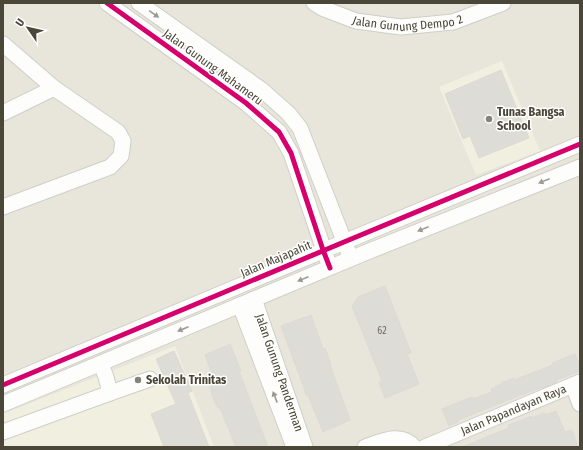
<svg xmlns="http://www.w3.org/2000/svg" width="583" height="450" viewBox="0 0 583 450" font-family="'Fira Sans Condensed',sans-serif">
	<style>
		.residential { fill: #e8e6db }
		.education { fill: #f1f0e0 }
		.building { fill: #dddcd6; stroke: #dcdad3 }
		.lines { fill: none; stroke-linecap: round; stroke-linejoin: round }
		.minor-casing { stroke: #cfcec8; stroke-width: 17 }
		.minor { stroke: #fdfdfc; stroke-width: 15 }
		.cycleway-casing { stroke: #fff; stroke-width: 8 }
		.cycleway { stroke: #d6006c; stroke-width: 5 }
		.oneway { fill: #9b9990 }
		.poi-dot { fill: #868378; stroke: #fff; stroke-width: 1.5 }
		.labels { text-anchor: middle; stroke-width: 3; stroke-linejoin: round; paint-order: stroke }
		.number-label { font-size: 10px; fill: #706d60 }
		.street-label { font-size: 12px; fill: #4b4738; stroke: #fff }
		.poi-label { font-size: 12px; font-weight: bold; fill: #4b4738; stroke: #fff; text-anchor: start }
	</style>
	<rect width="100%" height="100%" fill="#f3f3ee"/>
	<path class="residential" d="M3 3H580V447H3Z"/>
	<path class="education" d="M502 61 540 151 476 175 439 87Z
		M175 346 214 447H3V414Z"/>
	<path class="building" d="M501 70 529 138 479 158 470 136 463 139 445 94Z
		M385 286 411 353 407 354 419 384 385 398 379 382 382 381 352 306 358 297Z
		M311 315 323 349 325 348 331 365H330L350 420 323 432 308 395 307 396 281 326Z
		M230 344 241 371H239L268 447H236L220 408H218L213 398 210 386 216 384 205 355Z
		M174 351 192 391 188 393 209 447H164L151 414 176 404 156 359Z
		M575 354 580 366V371L556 380 557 382 548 386 534 390 458 420 459 421 449 426 442 409 472 397 473 399 492 392 491 389 502 384 501 383 513 378 514 380 553 365 552 363Z
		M556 411 565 432 572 430 578 447H462L509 428 508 425 519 421 532 416V418L544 413 545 415Z"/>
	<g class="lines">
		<g class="minor-casing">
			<g id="minor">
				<path d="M107 3 246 103 279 132 291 153 327 259"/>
				<path d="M139 3 262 90 288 113 300 128 348 251"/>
				<path id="s1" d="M314 3 322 8 356 21 401 27 453 22 503 3"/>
				<path d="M3 44 54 88 118 132 123 141 121 156 110 167 3 207"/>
				<path d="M3 113 54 88"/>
				<path id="s2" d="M254 299 305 447"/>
				<path d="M240 305 294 447"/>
				<path d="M101 364 106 377 110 393 150 379"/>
				<path d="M3 385 344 242 580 144"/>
				<path d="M573 385 580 404"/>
				<path d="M3 404 367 252 580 167"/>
				<path d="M3 432 110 393"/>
				<path d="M365 447C380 442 401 431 414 447"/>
				<path id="s3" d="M425 447 580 382"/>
			</g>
		</g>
		<use href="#minor" class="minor"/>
		<g class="cycleway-casing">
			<path id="cycleway" d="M107 3 246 103 279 132 291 153 323 250 330 268
				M3 385 344 242 580 144"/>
		</g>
		<use href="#cycleway" class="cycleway"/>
	</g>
	<defs><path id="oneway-solid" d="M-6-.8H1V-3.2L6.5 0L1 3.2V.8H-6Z"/></defs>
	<g class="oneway">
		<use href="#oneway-solid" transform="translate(154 14) rotate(35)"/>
		<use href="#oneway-solid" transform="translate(544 181) rotate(158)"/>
		<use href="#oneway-solid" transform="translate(423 229) rotate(158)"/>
		<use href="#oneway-solid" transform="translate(303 279) rotate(158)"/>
		<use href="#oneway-solid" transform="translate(183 329) rotate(157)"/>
		<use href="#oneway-solid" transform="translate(275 397) rotate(-111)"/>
	</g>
	<g class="poi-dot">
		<circle cx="489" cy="119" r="4"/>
		<circle cx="138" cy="380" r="4"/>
	</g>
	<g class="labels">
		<g class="number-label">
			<text x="382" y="334">62</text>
		</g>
		<g class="street-label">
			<text dy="4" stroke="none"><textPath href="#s1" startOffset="98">Jalan Gunung Dempo 2</textPath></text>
			<text transform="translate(213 67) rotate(36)" y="4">Jalan Gunung Mahameru</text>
			<text transform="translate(276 259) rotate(-23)" y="4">Jalan Majapahit</text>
			<text dy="4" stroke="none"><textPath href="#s2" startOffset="78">Jalan Gunung Panderman</textPath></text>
			<text dy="4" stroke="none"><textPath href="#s3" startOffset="96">Jalan Papandayan Raya</textPath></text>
		</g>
		<g class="poi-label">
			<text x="497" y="116">Tunas Bangsa<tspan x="497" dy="14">School</tspan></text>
			<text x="146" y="384">Sekolah Trinitas</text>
		</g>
	</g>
	<rect width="583" height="450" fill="none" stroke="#4b4738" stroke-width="8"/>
	<g transform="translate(28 28) rotate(304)" stroke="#ffffff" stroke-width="3" paint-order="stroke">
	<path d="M0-3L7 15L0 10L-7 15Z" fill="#4b4738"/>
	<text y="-6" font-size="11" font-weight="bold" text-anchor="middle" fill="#4b4738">U</text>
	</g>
</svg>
